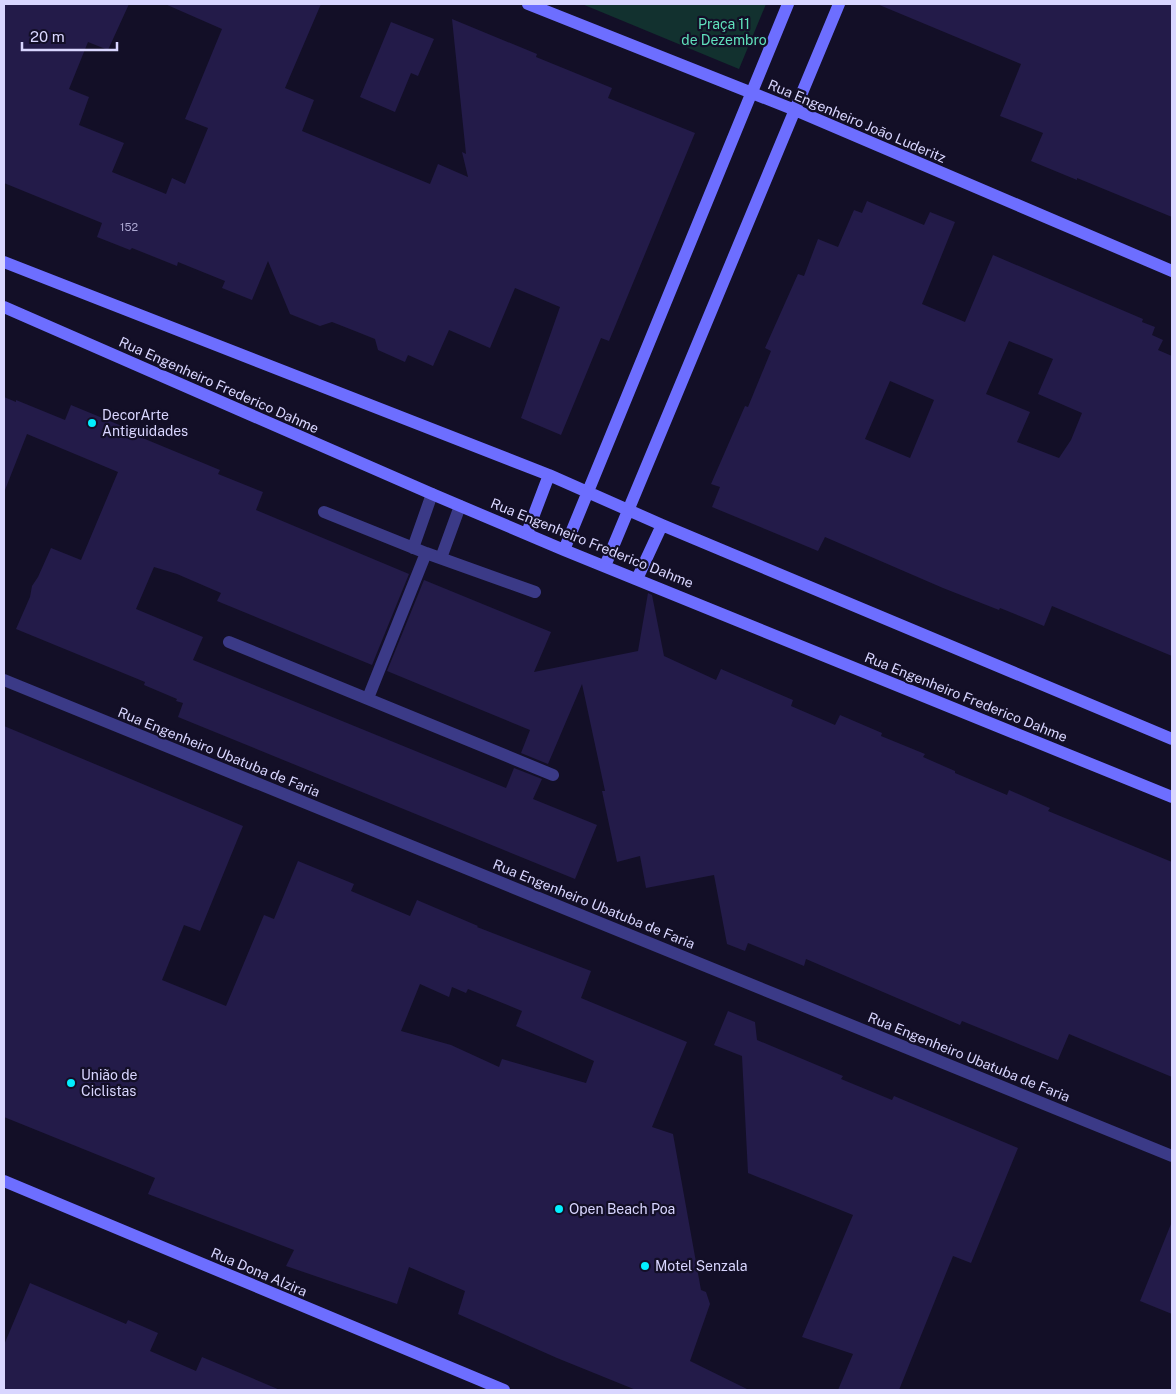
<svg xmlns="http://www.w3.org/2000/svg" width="1176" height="1394" viewBox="0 0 1176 1394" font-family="'Public Sans',sans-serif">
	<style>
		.green { fill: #12312f }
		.building { fill: #231b49; fill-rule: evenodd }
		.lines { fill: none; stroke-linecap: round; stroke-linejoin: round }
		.street { stroke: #3b3a87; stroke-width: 12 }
		.secondary { stroke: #6d6eff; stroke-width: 12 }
		.poi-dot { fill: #02efff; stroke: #130f27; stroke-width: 2 }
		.labels { text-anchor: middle; stroke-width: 4.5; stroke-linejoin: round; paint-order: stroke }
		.number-label { font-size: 11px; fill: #aca7d2 }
		.park-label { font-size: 14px; fill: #60e1bc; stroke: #130f27 }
		.street-label { font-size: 14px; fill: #d9d6ff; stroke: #130f27 }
		.poi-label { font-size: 14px; fill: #d9d6ff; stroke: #130f27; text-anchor: start }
	</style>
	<rect width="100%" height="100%" fill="#130f27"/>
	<path class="green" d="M582 4H766L739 69Z"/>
	<path class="building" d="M4 4H129L108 50 88 42 69 89 89 97 79 125 124 143 112 172 166 194 172 178 185 184 208 128 185 119 222 29 165 4H321L285 88 314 100 302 131 430 184 438 164 468 177 462 152 466 154 452 19 537 54 536 57 612 88 608 98 695 133 609 341 601 338 561 435 521 418 560 307 515 288 490 348 449 330 433 366 408 355 405 362 378 350 375 339 355 331 332 322 320 326 290 314 268 261 252 300 222 288 225 281 178 262 177 266 132 248 130 250 97 237 102 223 4 183Z
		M877 4H1172V217L1077 178V180L1031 161 1043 133 1000 116 1021 64Z
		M391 22 434 39 418 76 411 73 395 112 360 97Z
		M867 201 924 225 930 212 955 222 922 304 965 322 993 255 1143 319 1142 322 1155 327 1152 335 1163 340 1158 350 1172 356V656L1052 606 1044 626 1000 608 999 610 943 588 825 537 818 551 712 507 720 487 711 484 745 406 748 407 771 351 765 348 798 274 804 276 818 239 838 247 854 210 862 213ZM1009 341 1053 359 1038 394 1082 413 1071 440 1059 458 1017 442 1030 412 986 394ZM890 381 934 400 910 458 865 439Z
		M4 397 16 402V400L65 420 71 405 129 429 128 432 220 470 218 474 263 492 256 510 409 574 372 665 217 601 221 593 177 574 154 567 136 609 203 637 193 660 506 788 514 768 542 779 533 799 597 825 575 879 178 717 183 703 176 701 177 699 144 685 145 682 16 629 30 597 32 586 38 577 51 548 81 560 118 472 27 434 5 490H4Z
		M424 580 551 632 534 672 638 651 648 593 652 595 664 656 716 680 721 669 793 700 791 706 835 725 840 715 882 733 881 736 925 754 923 757 955 771V773L1007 795 1009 790 1050 808 1048 811 1172 862V1077L1069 1034 1058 1060 962 1021 960 1025 806 959 804 966 748 943 745 951 727 944 714 875 646 888 640 856 617 862 602 791H605L582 684 548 764 521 753 530 730 387 671Z
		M4 726 243 826 200 931 184 925 162 980 226 1006 264 915 274 919 298 861 354 884 351 891 410 916 417 900 478 926 477 927 591 971 581 998 687 1042 652 1127 673 1134 701 1290 706 1292 710 1304 690 1361 749 1390H636L557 1358 458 1314 465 1291 409 1267 397 1304 286 1266 294 1250 148 1194 155 1178 4 1117ZM420 984 449 997 452 987 466 993 468 989 522 1011 516 1026 594 1061 586 1083 502 1059 499 1067 451 1045 401 1031Z
		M728 1011 755 1022 757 1040 843 1076 841 1079 892 1100 894 1096 1018 1148 971 1263 953 1256 899 1390H838L853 1354 802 1337 853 1215 748 1173 742 1056 714 1045Z
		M1171 1224H1172V1314L1140 1301Z
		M30 1283 126 1324 128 1320 158 1333 150 1351 196 1371 202 1357 280 1390H4V1345Z"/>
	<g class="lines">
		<path class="street" d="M324 512 426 553 535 592
			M413 548 432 494
			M441 558 460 506
			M229 642 553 775
			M4 680 1172 1156
			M368 698 426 553"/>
		<path class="secondary" d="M528 4 795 110 1172 271
			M4 262 549 475 662 525 1172 739
			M4 307 432 494 564 550 1172 797
			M527 533 549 475
			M564 550 788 4
			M605 566 839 4
			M637 579 662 525
			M4 1181 504 1390"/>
	</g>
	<g class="poi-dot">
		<circle cx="92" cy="423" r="5"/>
		<circle cx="71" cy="1083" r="5"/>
		<circle cx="559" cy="1209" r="5"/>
		<circle cx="645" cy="1266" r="5"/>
	</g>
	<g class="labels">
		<g class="number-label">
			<text x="129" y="231">152</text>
		</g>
		<g class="park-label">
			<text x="724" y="29">Praça 11<tspan x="724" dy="16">de Dezembro</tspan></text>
		</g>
		<g class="street-label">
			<text transform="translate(857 121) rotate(23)" y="5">Rua Engenheiro João Luderitz</text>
			<text transform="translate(219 385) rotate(24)" y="5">Rua Engenheiro Frederico Dahme</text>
			<text transform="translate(592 543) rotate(22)" y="5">Rua Engenheiro Frederico Dahme</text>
			<text transform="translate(966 697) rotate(22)" y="5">Rua Engenheiro Frederico Dahme</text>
			<text transform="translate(219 752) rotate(22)" y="5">Rua Engenheiro Ubatuba de Faria</text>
			<text transform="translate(594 904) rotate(22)" y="5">Rua Engenheiro Ubatuba de Faria</text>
			<text transform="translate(969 1057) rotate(22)" y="5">Rua Engenheiro Ubatuba de Faria</text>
			<text transform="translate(259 1272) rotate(23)" y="5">Rua Dona Alzira</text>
		</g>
		<g class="poi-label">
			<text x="102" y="420">DecorArte<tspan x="102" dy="16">Antiguidades</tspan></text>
			<text x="81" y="1080">União de<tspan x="81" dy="16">Ciclistas</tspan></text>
			<text x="569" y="1214">Open Beach Poa</text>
			<text x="655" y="1271">Motel Senzala</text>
		</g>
	</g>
	<rect width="1176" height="1394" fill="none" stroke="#d9d6ff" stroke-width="10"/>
	<path d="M22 42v8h95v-8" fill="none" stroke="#d9d6ff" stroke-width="2.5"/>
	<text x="30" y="42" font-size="15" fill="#d9d6ff" stroke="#130f27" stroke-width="4" paint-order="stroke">20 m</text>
</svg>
